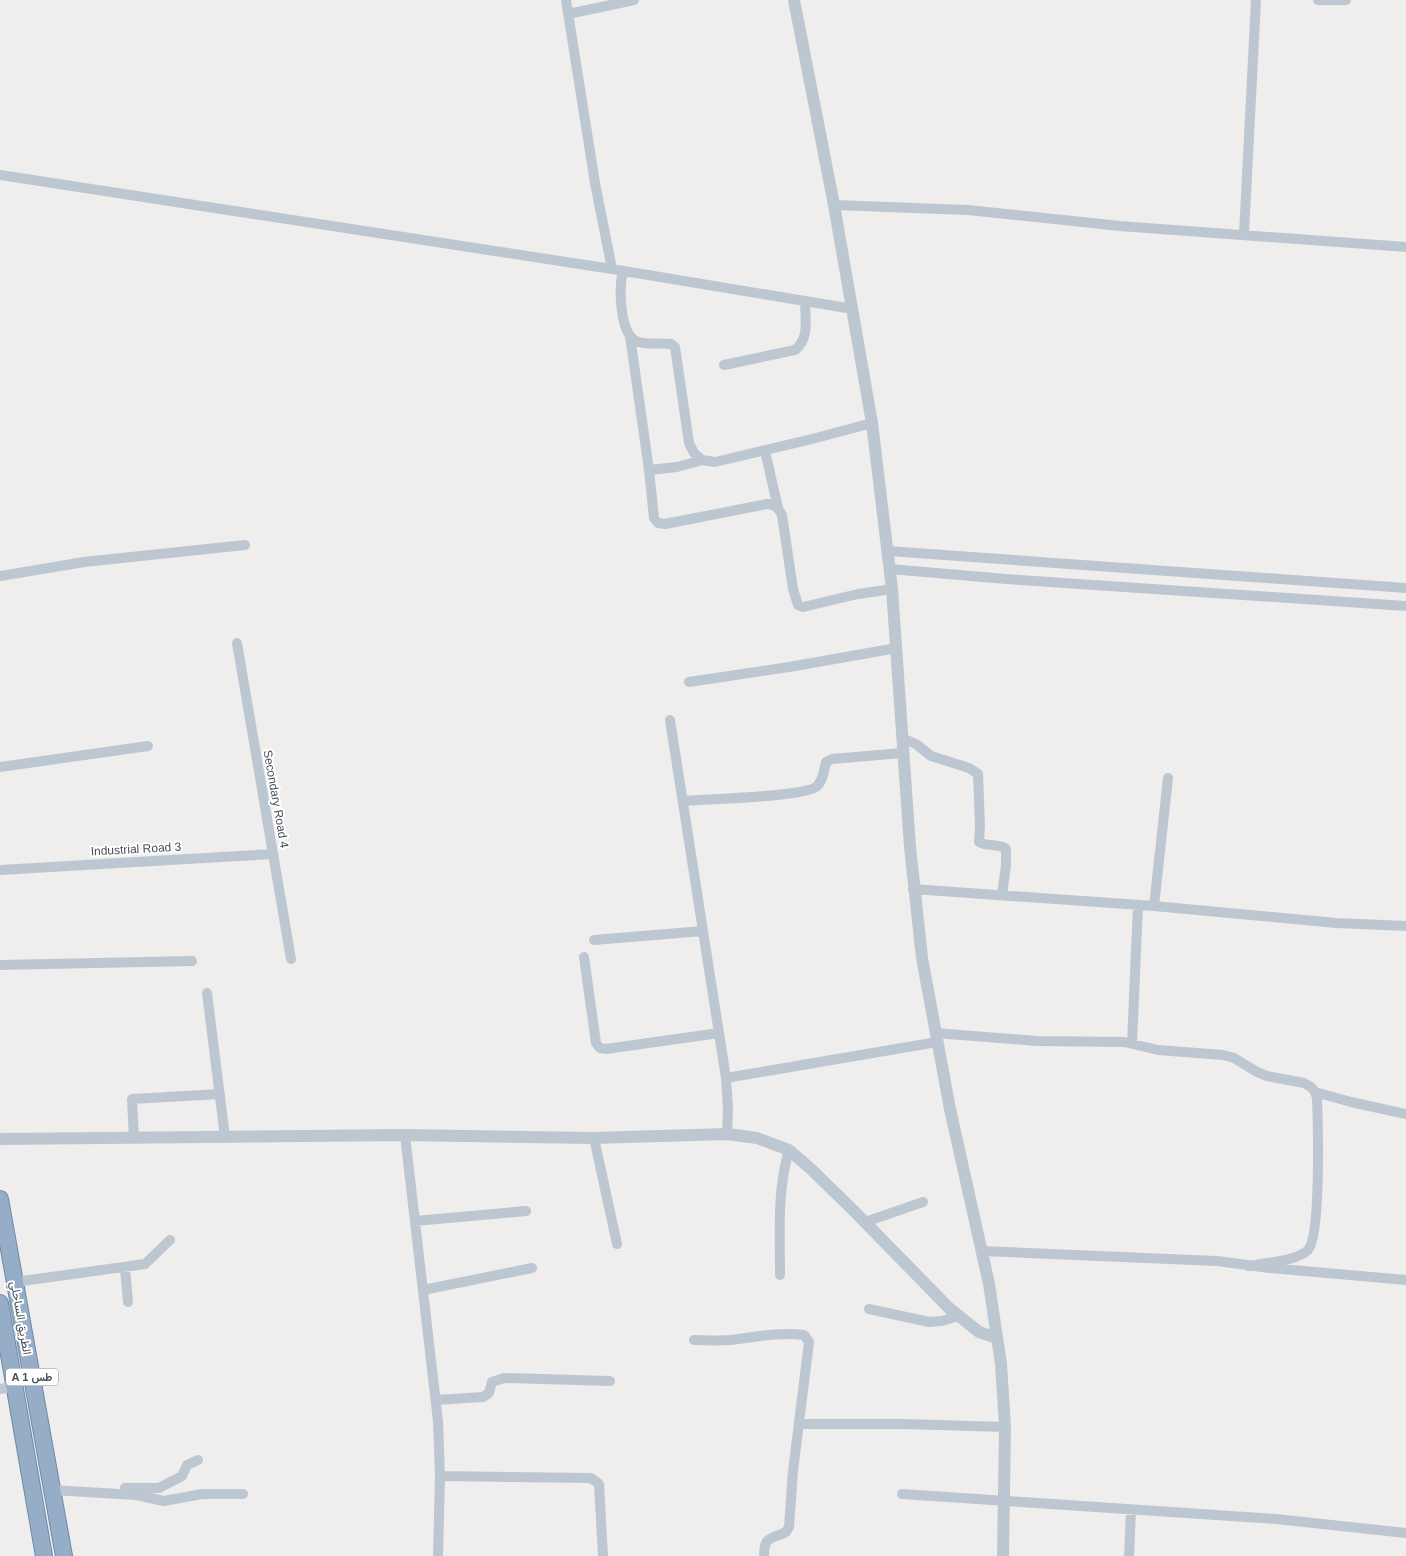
<svg xmlns="http://www.w3.org/2000/svg" width="1406" height="1556" viewBox="0 0 1406 1556" font-family="Helvetica,Vazirmatn,sans-serif">
	<style>
		.lines { fill: none; stroke-linecap: round; stroke-linejoin: round }
		.trunk-casing { stroke: #6d89ab; stroke-width: 18 }
		.minor { stroke: #bdc7d1; stroke-width: 10 }
		.tertiary { stroke: #bdc7d1; stroke-width: 12 }
		.trunk { stroke: #96adc7; stroke-width: 16 }
		.labels { text-anchor: middle; stroke-width: 4; stroke-linejoin: round; paint-order: stroke }
		.shield { fill: #fff; stroke: #7d848d; stroke-width: 1 }
		.shield-label { font-size: 11px; font-weight: bold; fill: #45505c }
		.street-label { font-size: 12px; fill: #45505c; stroke: #fff }
	</style>
	<rect width="100%" height="100%" fill="#f0eded"/>
	<g class="lines">
		<g class="trunk-casing">
			<path id="trunk" d="M0 1199 64 1556
				M0 1303 44 1556"/>
		</g>
		<path class="minor" d="M566 0 595 183 612 269
			M1318 0H1346
			M568 14 634 0
			M0 175 612 269 853 309
			M834 205 968 210 1120 226 1406 247
			M1244 234 1256 0
			M623 271C619 287 619 332 636 341 646 346 660 342 671 344L675 347 689 443 694 453 702 460 715 462 812 439 872 423
			M630 336 649 470 677 467 702 460
			M724 365 795 350C810 338 805 319 805 301
			M765 451 778 508
			M649 470 654 518 658 523 665 524 767 504C776 505 778 508 782 515L793 589 798 605 803 607 858 594 892 589
			M888 551 1406 588
			M890 569 1006 579 1406 606
			M0 576 84 562 245 545
			M237 643 291 959
			M689 682 789 667 897 648
			M670 720 726 1078 728 1109 727 1134
			M902 738 916 744 931 756 969 768 978 774 980 826 979 842C987 847 998 843 1006 849V865L1002 895
			M0 767 148 746
			M683 801C706 799 802 797 816 787 823 782 824 770 826 762L832 759 902 753
			M0 870 273 854
			M913 889 1154 906 1336 923 1406 926
			M1154 906 1168 778
			M594 940 703 931
			M584 957 596 1043 600 1048 606 1049 719 1033
			M0 965 192 961
			M207 993 225 1137
			M935 1033 1037 1041 1124 1042 1158 1050 1223 1055 1234 1058 1257 1072 1267 1076 1304 1083 1311 1087 1315 1092 1317 1098C1318 1123 1321 1236 1308 1250 1297 1261 1264 1263 1249 1266
			M1132 1044 1138 905
			M726 1078 937 1042
			M1315 1092 1351 1102 1406 1114
			M405 1135 438 1421 440 1476 438 1556
			M134 1138 132 1099 220 1094
			M594 1138 617 1244
			M415 1221 526 1211
			M865 1222 923 1202
			M982 1251 1217 1261 1269 1268 1406 1280
			M125 1268 128 1302
			M780 1275C780 1232 777 1191 789 1150
			M15 1282 145 1264 170 1240
			M423 1290 532 1268
			M869 1309 929 1322 942 1321 958 1316
			M694 1340C706 1340 718 1341 730 1340 755 1337 779 1332 804 1335L809 1342 793 1471 789 1527 786 1532C771 1540 764 1535 764 1556
			M0 1389 15 1386
			M436 1400 483 1397 489 1393 492 1382 504 1378 610 1381
			M799 1424H905L1005 1427
			M440 1476 591 1478 599 1484 603 1556
			M125 1488H159L182 1476 187 1465 198 1460
			M52 1490 136 1495 164 1501 202 1494H243
			M902 1494 1276 1519 1406 1533
			M1129 1556 1131 1510"/>
		<path class="tertiary" d="M794 0 834 205 872 423 892 589 910 847 922 958 950 1109 989 1284 1001 1364 1005 1427 1003 1556
			M0 1139 405 1135 594 1138 727 1134 757 1138 789 1150 812 1170 854 1211 949 1308 979 1332 997 1338"/>
		<use href="#trunk" class="trunk"/>
	</g>
	<g class="labels">
		<rect class="shield" x="6" y="1368.5" width="52" height="17" rx="4"/>
		<g class="shield-label">
			<text x="32" y="1381">A 1 طس</text>
		</g>
		<g class="street-label">
			<text transform="translate(276 799) rotate(80)" y="4">Secondary Road 4</text>
			<text transform="translate(136 849) rotate(-3)" y="4">Industrial Road 3</text>
			<text transform="translate(21 1318) rotate(80)" y="4">الطريق الساحلي</text>
		</g>
	</g>
</svg>
